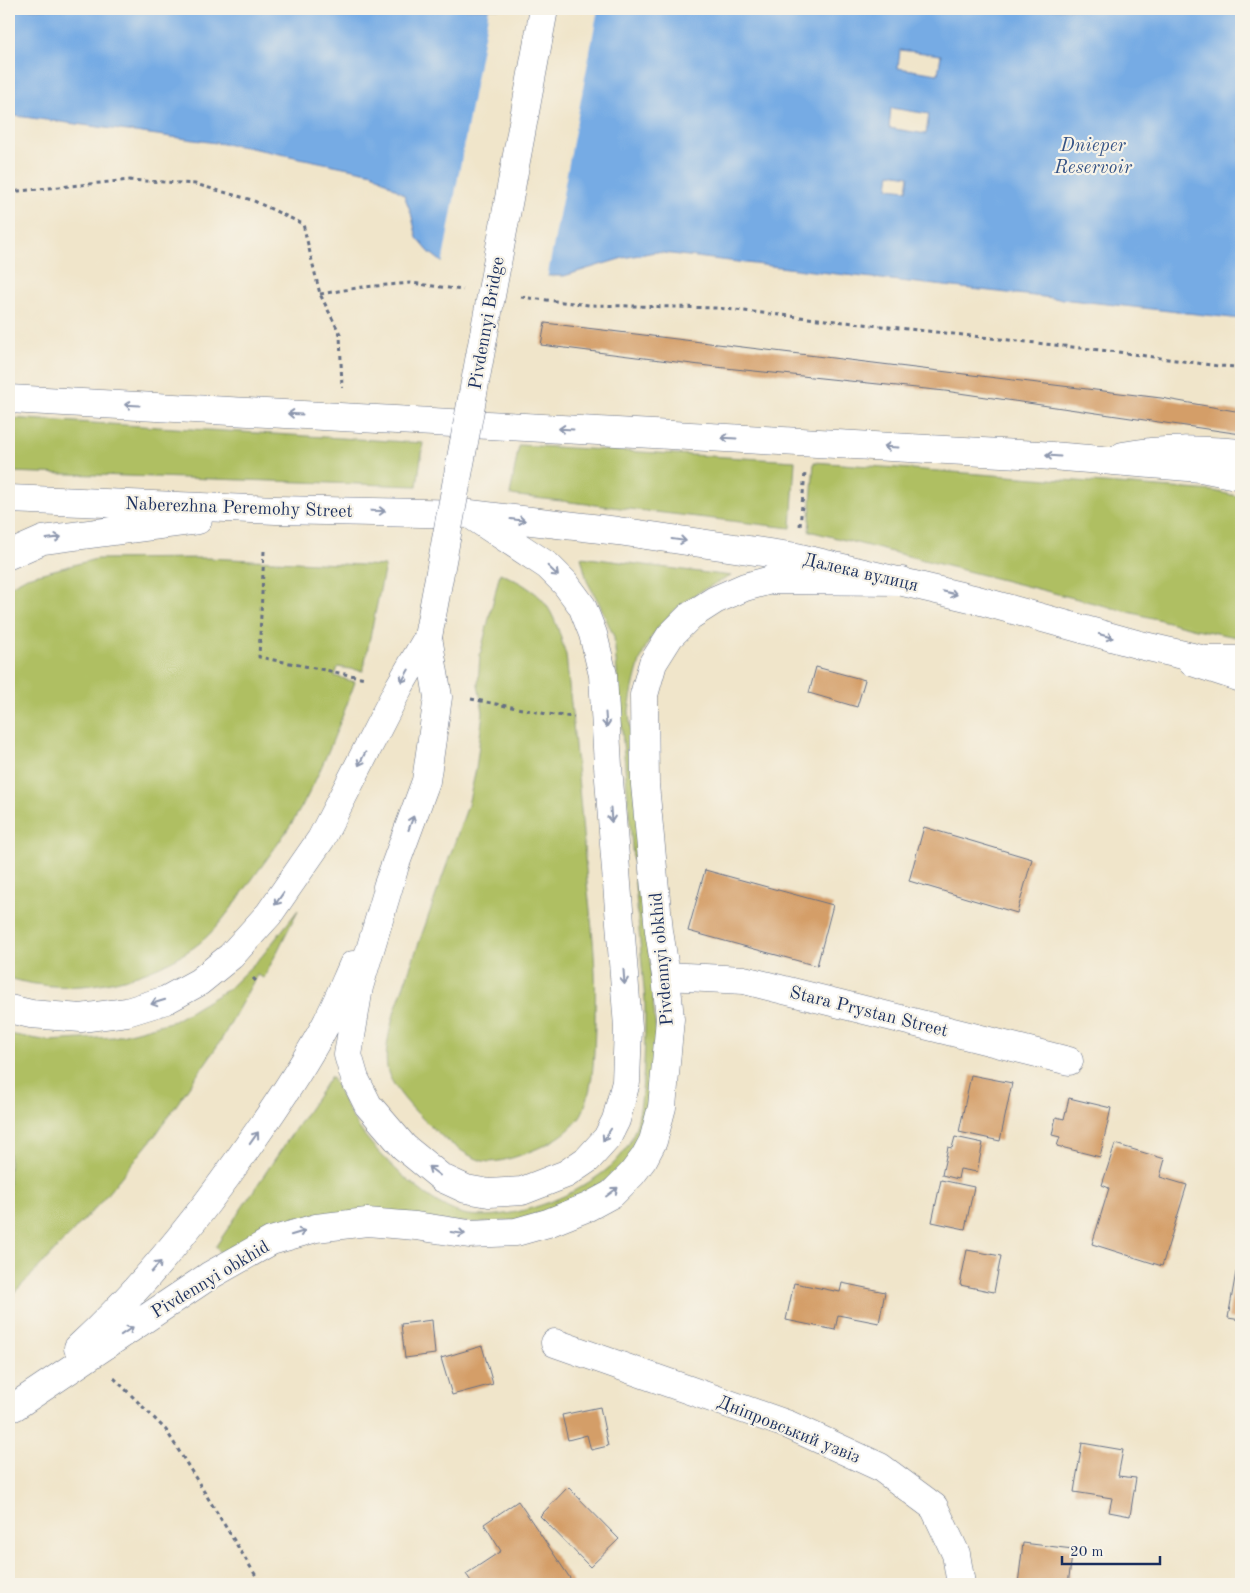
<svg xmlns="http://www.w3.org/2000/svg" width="1250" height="1593" viewBox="0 0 1250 1593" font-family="'Old Standard TT',serif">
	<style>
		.green { fill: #afbf62; stroke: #657760 }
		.water { fill: #76abe4; stroke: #486da1; fill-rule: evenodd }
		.pier { fill: #f0e5ca }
		.building { fill: #d49e68 }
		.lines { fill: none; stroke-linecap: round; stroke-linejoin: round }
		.street-casing { stroke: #666f84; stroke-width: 29 }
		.secondary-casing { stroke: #666f84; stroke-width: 29 }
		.primary-casing { stroke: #666f84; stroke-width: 29 }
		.path { stroke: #666f84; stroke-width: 3; stroke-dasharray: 4 4; stroke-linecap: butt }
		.street { stroke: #fff; stroke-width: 28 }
		.secondary { stroke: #fff; stroke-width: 28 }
		.primary { stroke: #fff; stroke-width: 28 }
		.primary-bridge-casing { stroke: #666f84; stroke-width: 29; stroke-linecap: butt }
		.primary-bridge { stroke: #fff; stroke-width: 28 }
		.oneway { stroke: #8d97ae }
		.labels { text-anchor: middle; stroke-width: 4.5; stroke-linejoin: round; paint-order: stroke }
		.street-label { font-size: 18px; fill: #1b2f5e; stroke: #f7f3e8 }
		.water-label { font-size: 19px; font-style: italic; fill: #365486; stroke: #f7f3e8 }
	</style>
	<rect width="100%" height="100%" fill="#f7f3e8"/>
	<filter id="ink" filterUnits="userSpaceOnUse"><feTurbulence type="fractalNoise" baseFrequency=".02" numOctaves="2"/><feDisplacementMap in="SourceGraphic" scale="10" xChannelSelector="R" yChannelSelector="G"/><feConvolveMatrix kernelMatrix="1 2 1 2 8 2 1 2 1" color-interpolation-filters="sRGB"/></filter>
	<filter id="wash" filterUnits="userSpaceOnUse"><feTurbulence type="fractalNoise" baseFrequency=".0096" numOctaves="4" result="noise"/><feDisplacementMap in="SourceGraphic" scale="20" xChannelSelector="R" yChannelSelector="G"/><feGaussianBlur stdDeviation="1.12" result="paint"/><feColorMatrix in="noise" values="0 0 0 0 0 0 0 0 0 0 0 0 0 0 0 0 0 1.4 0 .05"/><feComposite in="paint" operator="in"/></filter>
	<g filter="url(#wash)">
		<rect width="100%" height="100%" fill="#f0e5ca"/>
		<path class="green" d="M9 418 423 443 417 486 9 472Z
			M519 445 795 461 791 528 510 495Z
			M814 462 1214 491 1241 497V638L1196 629 809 531Z
			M581 557 731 576C719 582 707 587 696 594 677 605 652 631 644 651 636 670 632 691 629 711L656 1034 653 1074 644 1131 628 1161 608 1179 582 1195 554 1209 516 1220 483 1223 311 1216 278 1224 248 1237 220 1253 216 1246 331 1076C341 1095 349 1115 362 1132 382 1159 434 1210 468 1215 502 1219 540 1208 570 1193 597 1178 623 1163 634 1132 639 1119 641 1105 642 1092 645 1061 645 1032 645 1001L614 637 600 605 587 581Z
			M207 558 385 566 363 671 338 667 335 676 355 682C341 721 326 760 307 797 291 828 268 857 248 885 233 906 214 934 193 948 140 983 71 997 9 978V587L27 577 96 559Z
			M500 573C511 578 522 583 531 590 553 604 559 632 566 655 574 731 581 806 587 882 590 912 594 941 595 971 596 989 595 1007 595 1025 594 1053 594 1083 584 1109 578 1125 560 1138 545 1145 530 1152 506 1162 489 1162 461 1161 399 1101 389 1075 382 1057 390 1029 395 1010L468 805 476 769 483 712 478 685 480 655Z
			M298 910 264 978 257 975 220 1042 157 1133 99 1204 22 1285 9 1297V1034L49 1041 114 1037 174 1021 228 989 262 956Z"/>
		<path class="water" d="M9 9H1241V319L837 274 655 252 623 258 564 276 468 275 447 266 429 252 417 238 411 213 404 195 373 173 246 147 9 115ZM900 50 941 55 938 74 898 68ZM891 108 929 114 926 134 889 128ZM890 173 909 176 907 190 888 188Z"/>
		<path class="pier" d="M489 9H598L547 279 468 278 442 265Z"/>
		<g id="blocks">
			<path class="building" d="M545 323 1161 398 1241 412V434L945 391 716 367 541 345Z
				M816 667 865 680 857 707 809 693Z
				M924 827 1032 859 1017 913 909 881Z
				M705 870 833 905 817 966 688 931Z
				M971 1075 1012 1083 1000 1141 959 1132Z
				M1069 1098 1111 1108 1100 1157 1057 1146 1060 1137 1052 1135 1056 1117 1064 1119Z
				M955 1137 983 1143 977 1172 960 1169 958 1179 942 1175 948 1147 952 1148Z
				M1115 1144 1165 1159 1160 1177 1187 1185 1162 1266 1092 1244 1109 1188 1102 1185Z
				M941 1180 974 1187 965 1229 932 1222Z
				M967 1250 1001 1256 994 1292 960 1285Z
				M1236 1272H1241V1320L1228 1318Z
				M794 1283 840 1292 842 1283 885 1292 879 1323 838 1315 835 1330 786 1320Z
				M432 1320 435 1354 405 1358 401 1324Z
				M482 1346 493 1384 452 1395 441 1358Z
				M600 1407 608 1446 591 1450 587 1435 568 1440 562 1415Z
				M1082 1443 1123 1450 1118 1476 1136 1478 1130 1516 1109 1512 1112 1498 1074 1492Z
				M568 1487 619 1539 590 1567 540 1516Z
				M518 1501 574 1584H473L466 1574 501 1551 484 1524Z
				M1023 1543 1073 1549 1068 1584H1018Z"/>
		</g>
	</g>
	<g filter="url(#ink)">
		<use href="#blocks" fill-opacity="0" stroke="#666f84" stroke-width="1"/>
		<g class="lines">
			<g class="street-casing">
				<path id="street" d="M666 976 744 980 1069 1061
					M555 1343 789 1425 880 1467 934 1507 956 1554 961 1584"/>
			</g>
			<g class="secondary-casing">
				<path id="secondary" d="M1123 456C1162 448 1202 450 1241 453
					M1192 662 1241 678"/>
			</g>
			<g class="primary-casing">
				<path id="primary" d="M9 399 1039 455 1201 468 1241 476
					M9 499 276 510 470 514 618 531 797 557 974 599 1140 645 1205 660H1241
					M9 555 43 540 198 520
					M394 869 359 987 348 1055 355 1079 368 1105 404 1147 442 1178 466 1189 489 1193 522 1191 566 1174 588 1159 607 1138 616 1120 626 1082 628 1027 608 766 603 675 593 634 582 606 565 583 548 566 474 517
					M387 887 426 781 438 697 428 637
					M9 1009 31 1014 81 1018 127 1012 166 1000 199 982 231 956 269 914 321 839 399 687 428 637
					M78 1348C144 1287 200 1216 251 1142 278 1104 304 1065 326 1024 336 1005 344 985 353 965
					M14 1407 209 1276 271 1241 316 1228 367 1222 416 1226 469 1234 516 1232 548 1223 588 1207 612 1194 632 1174 644 1158 653 1141 662 1107 670 1019 666 976 659 931 645 785 644 695 653 663 670 636 690 616 715 600 745 587 771 580 902 581"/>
			</g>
			<path class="path" d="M9 192 130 180 195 184 252 200 303 224 320 294 340 334 342 388
				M320 294 363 287 411 283 463 290
				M521 297 589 305 717 308 1118 352 1218 366 1241 367
				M800 526 805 473
				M264 551 259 657 365 678
				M471 699 547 714 574 717
				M253 978 258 983
				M114 1378 166 1430 261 1584"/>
			<use href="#street" class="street"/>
			<use href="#secondary" class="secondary"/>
			<use href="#primary" class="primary"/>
			<g class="primary-bridge-casing">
				<path id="primary-bridge" d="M428 637 544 9"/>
			</g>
			<use href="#primary-bridge" class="primary-bridge"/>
		</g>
		<defs><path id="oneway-shaft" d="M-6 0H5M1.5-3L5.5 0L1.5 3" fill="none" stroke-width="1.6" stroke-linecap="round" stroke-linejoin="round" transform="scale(1.25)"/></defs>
		<g class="oneway">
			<use href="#oneway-shaft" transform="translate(132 405) rotate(-177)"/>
			<use href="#oneway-shaft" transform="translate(295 414) rotate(-177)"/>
			<use href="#oneway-shaft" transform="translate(566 429) rotate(-177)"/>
			<use href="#oneway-shaft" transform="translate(729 438) rotate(-177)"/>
			<use href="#oneway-shaft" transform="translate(891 447) rotate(-177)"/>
			<use href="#oneway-shaft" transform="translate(1053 456) rotate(-176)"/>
			<use href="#oneway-shaft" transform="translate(378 511) rotate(1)"/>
			<use href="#oneway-shaft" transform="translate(518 520) rotate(7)"/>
			<use href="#oneway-shaft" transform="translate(54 538) rotate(-7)"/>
			<use href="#oneway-shaft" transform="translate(679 540) rotate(8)"/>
			<use href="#oneway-shaft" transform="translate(553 571) rotate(44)"/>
			<use href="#oneway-shaft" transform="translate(950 593) rotate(14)"/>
			<use href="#oneway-shaft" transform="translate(1106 636) rotate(16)"/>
			<use href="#oneway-shaft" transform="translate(405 676) rotate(120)"/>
			<use href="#oneway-shaft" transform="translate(606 720) rotate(86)"/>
			<use href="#oneway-shaft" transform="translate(362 759) rotate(117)"/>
			<use href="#oneway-shaft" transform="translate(611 815) rotate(86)"/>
			<use href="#oneway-shaft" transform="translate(411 823) rotate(-70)"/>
			<use href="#oneway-shaft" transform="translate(279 899) rotate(125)"/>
			<use href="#oneway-shaft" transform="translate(624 977) rotate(86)"/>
			<use href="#oneway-shaft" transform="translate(158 1002) rotate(163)"/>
			<use href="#oneway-shaft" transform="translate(607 1135) rotate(123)"/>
			<use href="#oneway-shaft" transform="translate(254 1138) rotate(-55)"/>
			<use href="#oneway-shaft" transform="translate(434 1171) rotate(-143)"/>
			<use href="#oneway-shaft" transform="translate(612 1192) rotate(-37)"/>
			<use href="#oneway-shaft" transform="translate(298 1233) rotate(-17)"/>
			<use href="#oneway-shaft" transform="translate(458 1233) rotate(8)"/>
			<use href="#oneway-shaft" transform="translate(156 1267) rotate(-48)"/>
			<use href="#oneway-shaft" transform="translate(127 1331) rotate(-34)"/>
		</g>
	</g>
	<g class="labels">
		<g class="street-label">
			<text transform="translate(486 323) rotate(-80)" y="6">Pivdennyi Bridge</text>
			<text transform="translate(239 507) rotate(2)" y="6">Naberezhna Peremohy Street</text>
			<text transform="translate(861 572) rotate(13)" y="6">Далека вулиця</text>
			<text transform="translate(661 959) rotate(-95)" y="6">Pivdennyi obkhid</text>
			<text transform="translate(869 1011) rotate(14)" y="6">Stara Prystan Street</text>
			<text transform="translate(210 1279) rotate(-31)" y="6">Pivdennyi obkhid</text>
			<text transform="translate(789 1429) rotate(22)" y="6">Дніпровський узвіз</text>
		</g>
		<g class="water-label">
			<text x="1093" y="151">Dnieper<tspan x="1093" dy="22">Reservoir</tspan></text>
		</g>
	</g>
	<rect width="1250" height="1593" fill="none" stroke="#f7f3e8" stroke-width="30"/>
	<path d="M1062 1556v8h98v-8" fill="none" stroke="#1b2f5e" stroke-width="2.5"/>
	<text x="1070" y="1556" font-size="15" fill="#1b2f5e" stroke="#f7f3e8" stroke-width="4" paint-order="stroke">20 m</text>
</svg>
